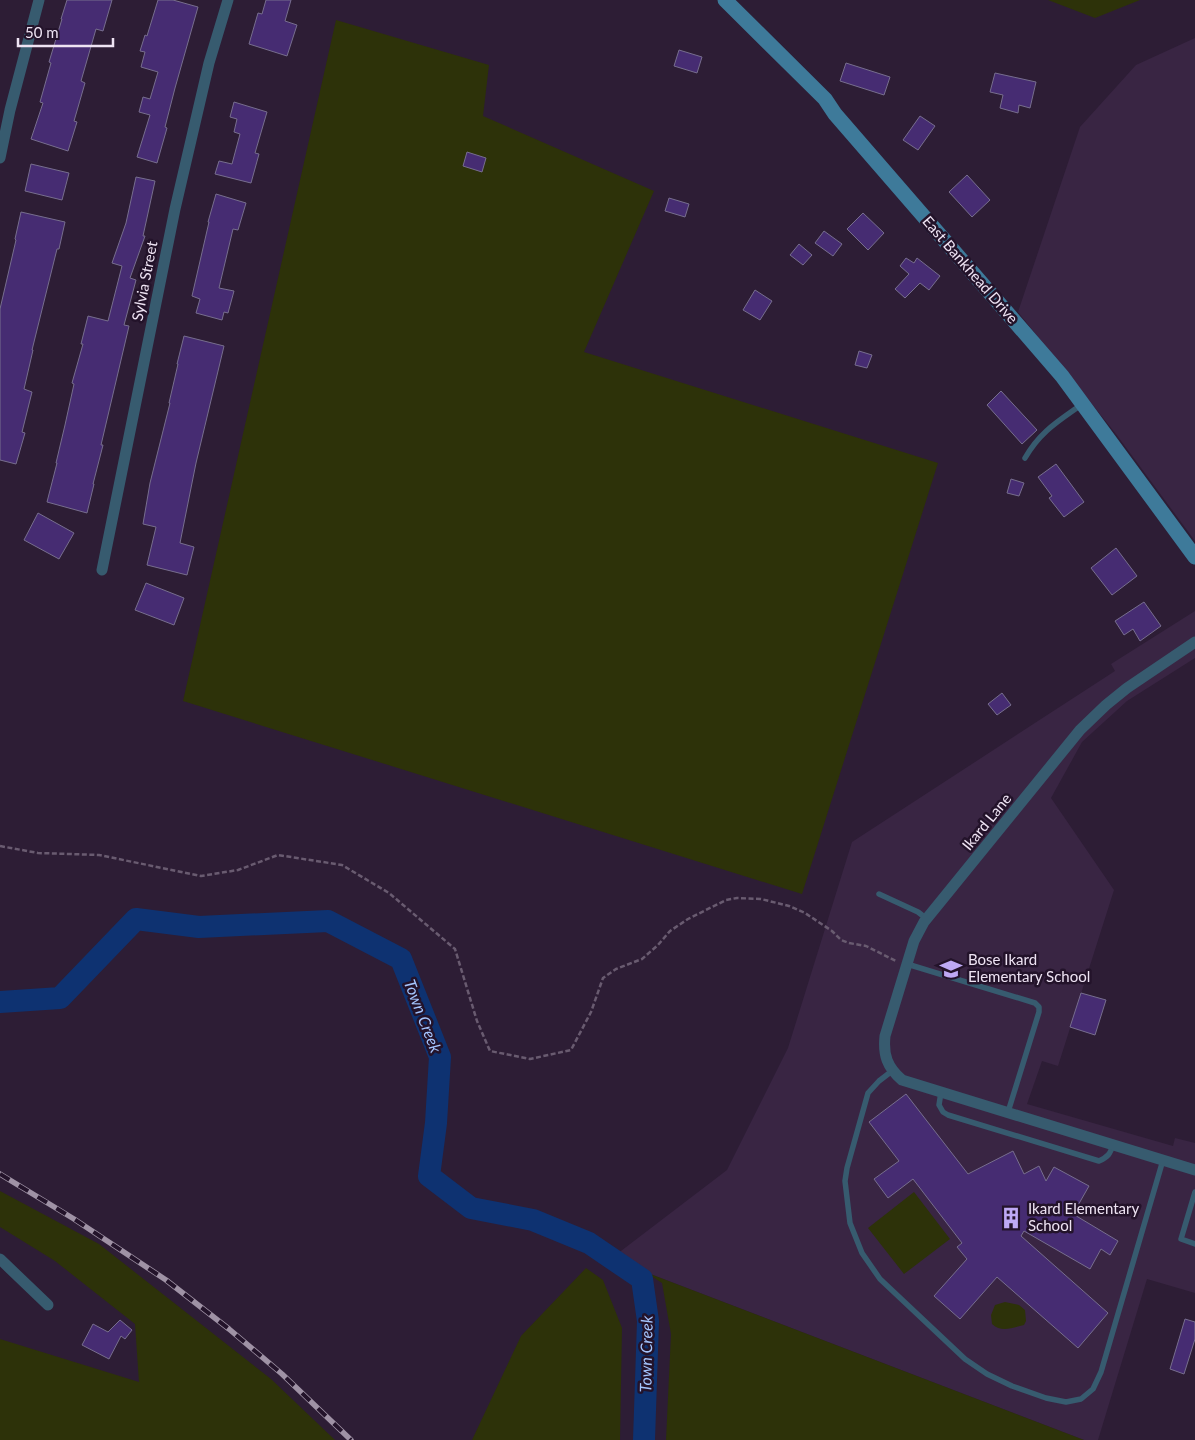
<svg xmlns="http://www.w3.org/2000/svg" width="1195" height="1440" viewBox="0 0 1195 1440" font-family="Lato,sans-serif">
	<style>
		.built { fill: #392543 }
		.green { fill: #2d3209 }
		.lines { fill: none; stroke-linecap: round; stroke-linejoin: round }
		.river { stroke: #0e3271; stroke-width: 22 }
		.building { fill: #462c72; stroke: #776e8e }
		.path { stroke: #695b70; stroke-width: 2.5; stroke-dasharray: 5 2.5; stroke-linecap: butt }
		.lane { stroke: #375b6f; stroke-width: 5.5 }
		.street { stroke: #375b6f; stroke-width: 11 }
		.secondary { stroke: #3e7a9a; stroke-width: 15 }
		.rail-casing { stroke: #9f92a5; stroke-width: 5.5 }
		.rail { stroke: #23132a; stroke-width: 4; stroke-dasharray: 11; stroke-linecap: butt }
		.labels { text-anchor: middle; stroke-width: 5; stroke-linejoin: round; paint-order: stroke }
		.street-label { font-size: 15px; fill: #eee3f3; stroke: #23132a }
		.poi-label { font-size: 15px; fill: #eee3f3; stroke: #23132a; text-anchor: start }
		.water-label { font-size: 16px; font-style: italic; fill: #a4c5fe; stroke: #23132a }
	</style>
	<rect width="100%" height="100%" fill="#2d1d35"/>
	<path class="built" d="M1195 38V541L1116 434 1018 312 1080 127 1136 65Z
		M1195 611V658L1127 701 1082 742 1051 798 1114 890 1058 1066 1042 1061 1027 1104 1173 1146 1175 1138 1195 1143V1293L1147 1279 1098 1440H1084L645 1272 617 1254 727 1170 788 1048 852 842 1115 671 1111 664Z"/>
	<path class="green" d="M1048 0H1140L1095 18Z
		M336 20 489 65 483 116 654 191 584 352 938 463 802 894 183 701Z
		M0 1191 99 1244 271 1379 335 1440H0V1339L139 1382 135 1324 55 1261 0 1227Z
		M914 1192 950 1239 904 1274 868 1228Z
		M586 1268 603 1280 622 1328 620 1440H472L521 1336Z
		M645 1272 1084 1440H666L671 1334 662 1283Z
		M1005 1302 1019 1305 1025 1310 1026 1321 1024 1325C1011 1328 1002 1333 992 1324L991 1315 995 1305Z"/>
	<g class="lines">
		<path class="river" d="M0 1002 60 998 136 919 199 927 328 921 401 959 440 1057 436 1123 429 1176 471 1208 533 1220 589 1243 642 1279 648 1321 644 1440"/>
	</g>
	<path class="building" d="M67 0H112L103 31 96 29 81 81 85 83 74 121 77 122 68 151 31 139 43 103 40 102 51 63 49 62 62 19H61Z
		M158 0H173L198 7 175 88 165 127 167 128 157 163 137 157 150 115 139 112 143 97 150 99 158 72 141 67 145 52 140 51 145 35 147 36Z
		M266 0H291L285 21 297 25 287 56 249 44 258 13 262 14Z
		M679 50 702 57 697 73 674 66Z
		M846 63 890 77 884 95 840 81Z
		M995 73 1036 82 1030 108 1019 105 1018 113 1000 108 1003 95 990 92Z
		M234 102 267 112 255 153 259 154 251 183 215 174 219 161 232 164 240 134 234 132 237 119 230 117Z
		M920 116 935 126 918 150 903 140Z
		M467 152 486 158 482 172 463 166Z
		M31 164 69 173 62 200 25 191Z
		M967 175 990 200 972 217 949 192Z
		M136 177 155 181 143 236H145L130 278 136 280 124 325 129 326 101 445H103L93 484H94L87 513 47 502 57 463H56L65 425 74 384 72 383 83 344H81L88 316 108 321 122 266 112 263 126 223Z
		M216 194 246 203 238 230 233 229 219 288 234 291 228 313 224 312 222 320 196 313 200 299 192 296 209 222H208Z
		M669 198 689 204 685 217 665 211Z
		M21 212 65 222 59 249H57L32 350H33L24 389 32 392 22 432 25 433 16 464 0 460V309L16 240 15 239Z
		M863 213 884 233 868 250 847 229Z
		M824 231 842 244 833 256 815 243Z
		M799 244 812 255 803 265 790 255Z
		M906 258 914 263 917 258 940 276 929 290 920 283 905 298 895 289 909 274 900 266Z
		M755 290 772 301 760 320 743 310Z
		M184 336 224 346 196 463 180 543 194 547 187 575 147 565 156 527 143 524 150 483 170 403H169L178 364H177Z
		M859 351 872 355 867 368 855 365Z
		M1001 391 1037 430 1022 444 987 405Z
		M1056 464 1084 502 1064 517 1049 498 1052 496 1038 477Z
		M1011 479 1024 483 1019 496 1007 493Z
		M38 513 74 533 59 559 24 540Z
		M1116 548 1137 576 1112 595 1091 568Z
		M146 583 184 598 174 625 135 610Z
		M1144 602 1161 626 1140 641 1133 629 1124 635 1115 621Z
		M1002 693 1011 705 997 715 988 704Z
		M1081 993 1106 1000 1095 1035 1070 1027Z
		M906 1094 968 1174 1013 1151 1024 1174 1039 1166 1046 1181 1054 1167 1089 1186 1073 1214 1118 1241 1110 1255 1101 1249 1090 1269 1024 1231 1021 1236 1108 1313 1078 1348 997 1277 960 1319 934 1296 967 1259 957 1247 962 1243 913 1179 888 1198 874 1179 899 1161 869 1122Z
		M1185 1319 1195 1322V1339L1184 1374 1170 1369Z
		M120 1320 132 1330 125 1339 121 1336 109 1359 82 1345 93 1324 108 1332Z"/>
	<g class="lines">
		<path class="path" d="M0 846 38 853 99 855 201 876 238 870 278 855 342 865 389 893 455 949 477 1021 490 1051 530 1059 571 1050 591 1012 603 978 616 969 642 959 658 945 670 931 688 919 726 900 737 898 761 899 789 906 805 913 832 931 841 940 849 943 866 946 896 961"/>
		<path class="lane" d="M1025 458C1040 432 1057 422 1081 405
			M879 894 918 912 927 919
			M907 964 1035 1003 1039 1007V1012L1008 1112
			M892 1071 879 1081 868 1093 847 1168 845 1181 850 1223 862 1253 880 1279 965 1359 987 1374 1012 1386 1046 1398 1066 1402 1081 1399 1093 1389 1101 1372 1163 1160
			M941 1092 939 1105 943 1112 948 1115 1099 1161C1108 1157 1110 1154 1113 1145
			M1195 1192 1181 1239 1195 1244"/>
		<path class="street" d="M0 158 10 110 39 0
			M102 570 175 209 209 63 228 0
			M1195 642 1127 688 1106 705 1080 730 924 922 914 941 885 1036C883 1055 887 1067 902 1080L1195 1170
			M0 1259 48 1305"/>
		<path class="secondary" d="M725 0 825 99 835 114 1062 376 1195 557"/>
		<g class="rail-casing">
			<path id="rail" d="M0 1174 74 1219 166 1280 229 1329 282 1374 351 1440"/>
		</g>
		<use href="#rail" class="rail"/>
	</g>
	<defs>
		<g id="school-bare" transform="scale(1.725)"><path d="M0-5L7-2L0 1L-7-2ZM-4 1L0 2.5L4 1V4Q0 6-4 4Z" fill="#bea9f4" stroke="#23132a" stroke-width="2.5" paint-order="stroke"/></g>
		<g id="building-bare" transform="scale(1.725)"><path d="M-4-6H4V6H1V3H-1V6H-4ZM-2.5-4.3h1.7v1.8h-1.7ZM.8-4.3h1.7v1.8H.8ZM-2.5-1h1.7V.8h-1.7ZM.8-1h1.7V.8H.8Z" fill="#bea9f4" stroke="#23132a" stroke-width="2.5" paint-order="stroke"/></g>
	</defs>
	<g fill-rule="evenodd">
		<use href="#school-bare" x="951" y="969"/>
		<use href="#building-bare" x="1011" y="1218"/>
	</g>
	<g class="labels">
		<g class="street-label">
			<text transform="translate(970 270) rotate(49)" y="5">East Bankhead Drive</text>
			<text transform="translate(145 281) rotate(-79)" y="5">Sylvia Street</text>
			<text transform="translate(987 822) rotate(-51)" y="5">Ikard Lane</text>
		</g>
		<g class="poi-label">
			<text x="968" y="965">Bose Ikard<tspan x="968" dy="17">Elementary School</tspan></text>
			<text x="1028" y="1214">Ikard Elementary<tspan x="1028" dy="17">School</tspan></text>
		</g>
		<g class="water-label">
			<text transform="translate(423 1016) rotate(69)" y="6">Town Creek</text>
			<text transform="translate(646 1354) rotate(-89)" y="6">Town Creek</text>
		</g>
	</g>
	<path d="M18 38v8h95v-8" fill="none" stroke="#eee3f3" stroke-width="2.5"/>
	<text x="25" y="38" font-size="15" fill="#eee3f3" stroke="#23132a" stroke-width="4" paint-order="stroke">50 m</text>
</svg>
